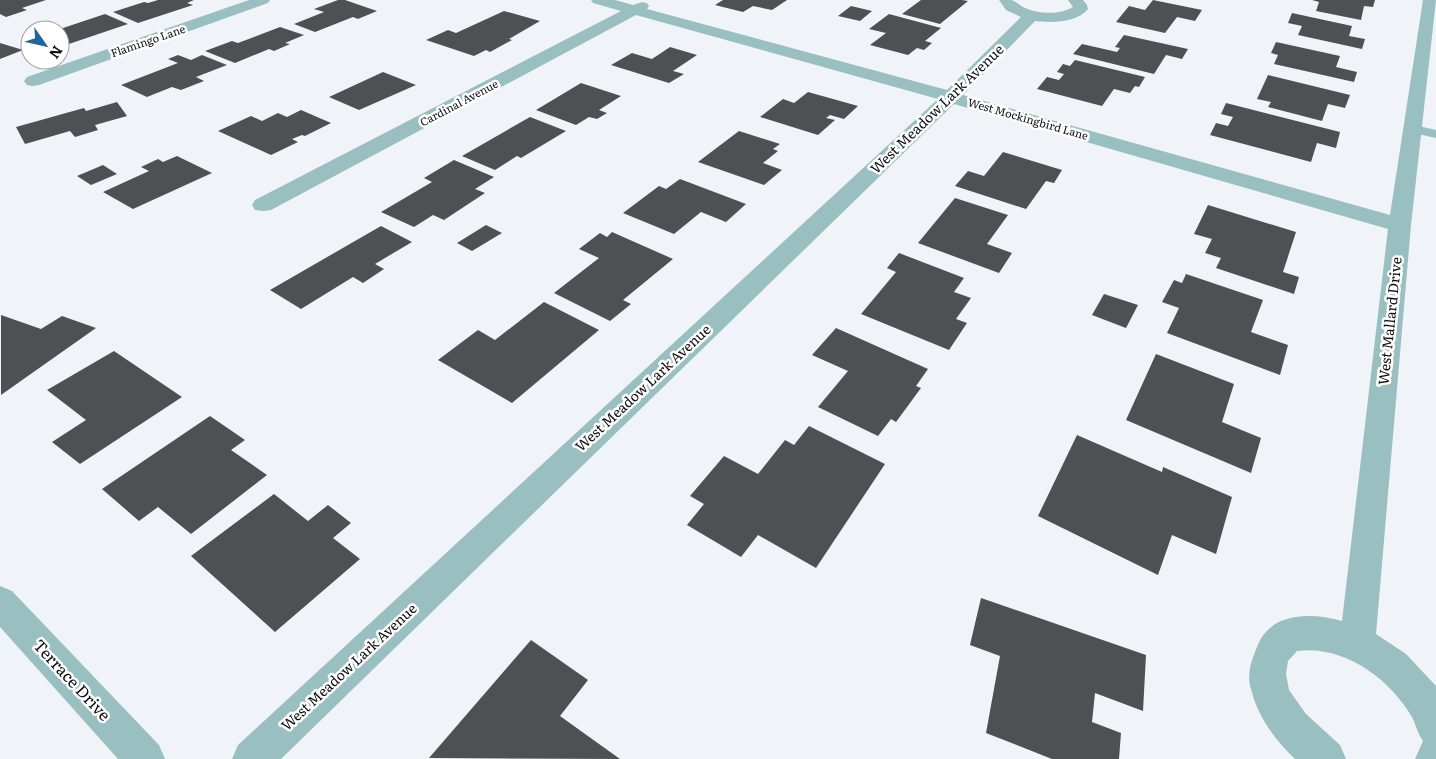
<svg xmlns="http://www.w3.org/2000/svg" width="1436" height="759" viewBox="0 0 1436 759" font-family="Literata,serif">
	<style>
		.building { fill: #4e5154 }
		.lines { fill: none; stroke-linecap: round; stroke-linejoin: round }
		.lane { fill: #99bfc1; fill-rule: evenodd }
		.street { fill: #99bfc1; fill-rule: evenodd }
		.labels { text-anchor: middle; stroke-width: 5; stroke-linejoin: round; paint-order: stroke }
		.far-street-label { font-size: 11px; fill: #0e0e10; stroke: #fff }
		.street-label { font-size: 14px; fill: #0e0e10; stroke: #fff }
		.near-street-label { font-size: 16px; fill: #0e0e10; stroke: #fff }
	</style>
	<rect width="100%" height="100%" fill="#f0f3f7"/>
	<path class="building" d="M0 0H46L22 8 27 10 6 17 0 14Z
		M158 0H194L187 3 193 5 138 23 113 12 144 2 148 3Z
		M338 0H345L377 11 358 19 353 17 315 32 294 24 324 12 314 9Z
		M723 0H787L772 10 753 6 743 12 715 5Z
		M921 0H962L968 1 940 24 902 14Z
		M1153 0 1202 10 1195 21 1177 17 1165 33 1116 22 1129 6 1145 10Z
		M1312 0H1375L1373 7 1364 6 1361 20 1316 11 1319 2Z
		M851 6 872 11 860 21 838 16Z
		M504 11 540 21 509 39 512 40 490 52 486 50 474 56 426 40 448 30 456 33Z
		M1292 13 1352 26 1349 36 1365 39 1362 49 1298 35 1302 26 1288 23Z
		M105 14 128 24 60 47V30H40L52 26 60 29Z
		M889 14 941 28 925 41 932 43 924 50 917 48 908 55 870 45 886 33 869 29Z
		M280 27 304 35 285 43 290 44 274 51 269 49 235 63 205 51 232 41 238 43Z
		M1124 35 1188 49 1182 59 1166 55 1154 74 1073 54 1082 44 1117 52 1120 48 1115 47Z
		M1276 42 1340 56 1336 67 1357 72 1354 82 1274 64 1278 55 1271 53Z
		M0 43 23 50 0 59Z
		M670 47 697 55 673 71 684 74 669 83 611 65 632 53 652 59Z
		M178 55 191 60 202 55 227 65 196 77 204 81 181 90 172 87 147 97 121 85 178 63 168 59Z
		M1075 60 1145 77 1139 87 1135 86 1130 93 1114 89 1102 106 1037 89 1047 77 1059 80 1064 74 1057 72 1063 64 1070 66Z
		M383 72 416 85 359 110 329 97Z
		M1268 75 1350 95 1345 108 1328 104 1322 121 1268 107 1271 102 1257 99Z
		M581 83 621 96 599 110 607 113 597 119 589 117 576 125 536 110Z
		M808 92 858 106 844 119 830 115 826 118 835 120 818 135 760 117 783 99 794 103Z
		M117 102 127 116 95 125 98 130 75 137 70 131 25 144 16 127 84 108 86 111Z
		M1226 103 1340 132 1336 148 1317 143 1311 162 1210 135 1216 123 1228 126 1233 117 1221 114Z
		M301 110 331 123 305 136 302 135 292 139 298 142 271 155 218 131 251 116 262 121 278 113 287 117Z
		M530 117 566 131 521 158 517 156 495 170 462 156Z
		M739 131 780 144 773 149 778 151 763 163 782 170 764 185 698 162Z
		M1003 152 1062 170 1054 183 1046 181 1026 209 955 186 968 171 984 176Z
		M177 156 212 173 133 209 103 192 149 171 141 167 158 159 163 162Z
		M454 160 494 177 475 189 485 193 444 220 433 215 414 227 381 212 432 182 424 178Z
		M103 165 117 174 91 185 77 176Z
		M680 179 746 204 726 222 701 212 674 234 623 213 659 186 666 189Z
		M955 198 1008 215 987 244 1012 253 999 273 918 243Z
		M1208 205 1296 232 1283 272 1299 277 1294 294 1216 268 1221 258 1205 253 1212 239 1194 234Z
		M486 225 502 233 472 251 457 243Z
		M381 226 412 242 375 264 384 269 363 283 353 277 301 309 270 290Z
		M612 232 673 259 623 300 631 304 610 321 554 293 599 258 579 249 600 233 607 237Z
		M899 253 964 278 954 292 971 298 956 319 967 323 949 350 861 314 896 272 887 268Z
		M1186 274 1263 300 1251 332 1288 345 1280 375 1167 333 1179 308 1162 302 1174 280 1182 283Z
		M1104 294 1138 305 1126 328 1092 315Z
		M544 302 599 330 512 403 438 360 478 330 495 340Z
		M1 315 41 329 62 316 96 328 1 395Z
		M836 328 928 369 916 386 921 388 896 422 891 419 878 436 818 407 848 371 812 355Z
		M114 351 182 397 80 464 52 442 86 420 47 390Z
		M1156 354 1234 384 1222 422 1261 438 1251 473 1126 420Z
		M210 416 245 440 231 450 267 475 191 534 158 507 139 521 102 489Z
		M809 426 885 464 816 568 758 535 741 557 687 525 704 504 690 496 724 456 758 474 785 440 794 445Z
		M1077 435 1162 472 1163 467 1232 497 1216 554 1172 535 1158 575 1038 516Z
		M274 494 308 521 328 505 351 523 333 538 360 559 275 632 191 556Z
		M981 598 1146 655 1143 711 1095 693 1092 722 1121 733 1119 759H1052L986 733 1000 656 970 645Z
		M531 640 588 680 560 716 620 759 429 758Z"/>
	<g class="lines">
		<path class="lane" d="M1414 125 1436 130V138L1409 132 1407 129 1409 126Z"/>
		<path class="street" d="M249 0H270L268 3 39 85 33 86 27 85 24 81 27 77Z
			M591 0H615L633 5 642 2 647 3 649 6 647 9 947 90 1021 17 1006 10 999 0C1003 0 1007 0 1011 0 1016 1 1020 6 1025 8 1038 14 1060 15 1073 7L1068 0H1083L1087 5 1088 9C1077 23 1051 23 1035 21L963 95 1390 215 1423 0H1436L1411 225 1376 634 1406 654 1436 686V759H1415L1423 741C1418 734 1416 725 1412 717 1389 678 1344 645 1297 651L1288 661 1286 674 1289 690 1306 714 1340 745 1346 759H1295C1275 740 1258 717 1251 689 1247 677 1250 664 1255 652 1258 645 1260 638 1266 632 1283 612 1318 614 1342 621L1388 229 954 104 281 759H232L238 745 938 99 636 15 271 210 263 211 255 210 252 205 255 200 621 11 593 3Z
			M0 586 12 591 159 745 165 759H118L0 627Z"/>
	</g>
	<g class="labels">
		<g class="far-street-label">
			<text transform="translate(148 41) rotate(-19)" y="4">Flamingo Lane</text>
			<text transform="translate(459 103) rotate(-28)" y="4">Cardinal Avenue</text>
			<text transform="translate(1028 119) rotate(16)" y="4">West Mockingbird Lane</text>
		</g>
		<g class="street-label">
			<text transform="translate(937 109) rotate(-44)" y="5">West Meadow Lark Avenue</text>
			<text transform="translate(1390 321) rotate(-84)" y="5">West Mallard Drive</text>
			<text transform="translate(643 388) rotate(-43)" y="5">West Meadow Lark Avenue</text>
			<text transform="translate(349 667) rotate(-43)" y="5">West Meadow Lark Avenue</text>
		</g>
		<g class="near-street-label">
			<text transform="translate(72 680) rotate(47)" y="6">Terrace Drive</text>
		</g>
	</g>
	<g transform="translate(45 45) rotate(124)"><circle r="24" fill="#ffffff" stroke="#9f9f9f"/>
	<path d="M0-4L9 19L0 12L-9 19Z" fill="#21669b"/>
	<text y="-8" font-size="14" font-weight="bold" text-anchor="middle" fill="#0e0e10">N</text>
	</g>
</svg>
